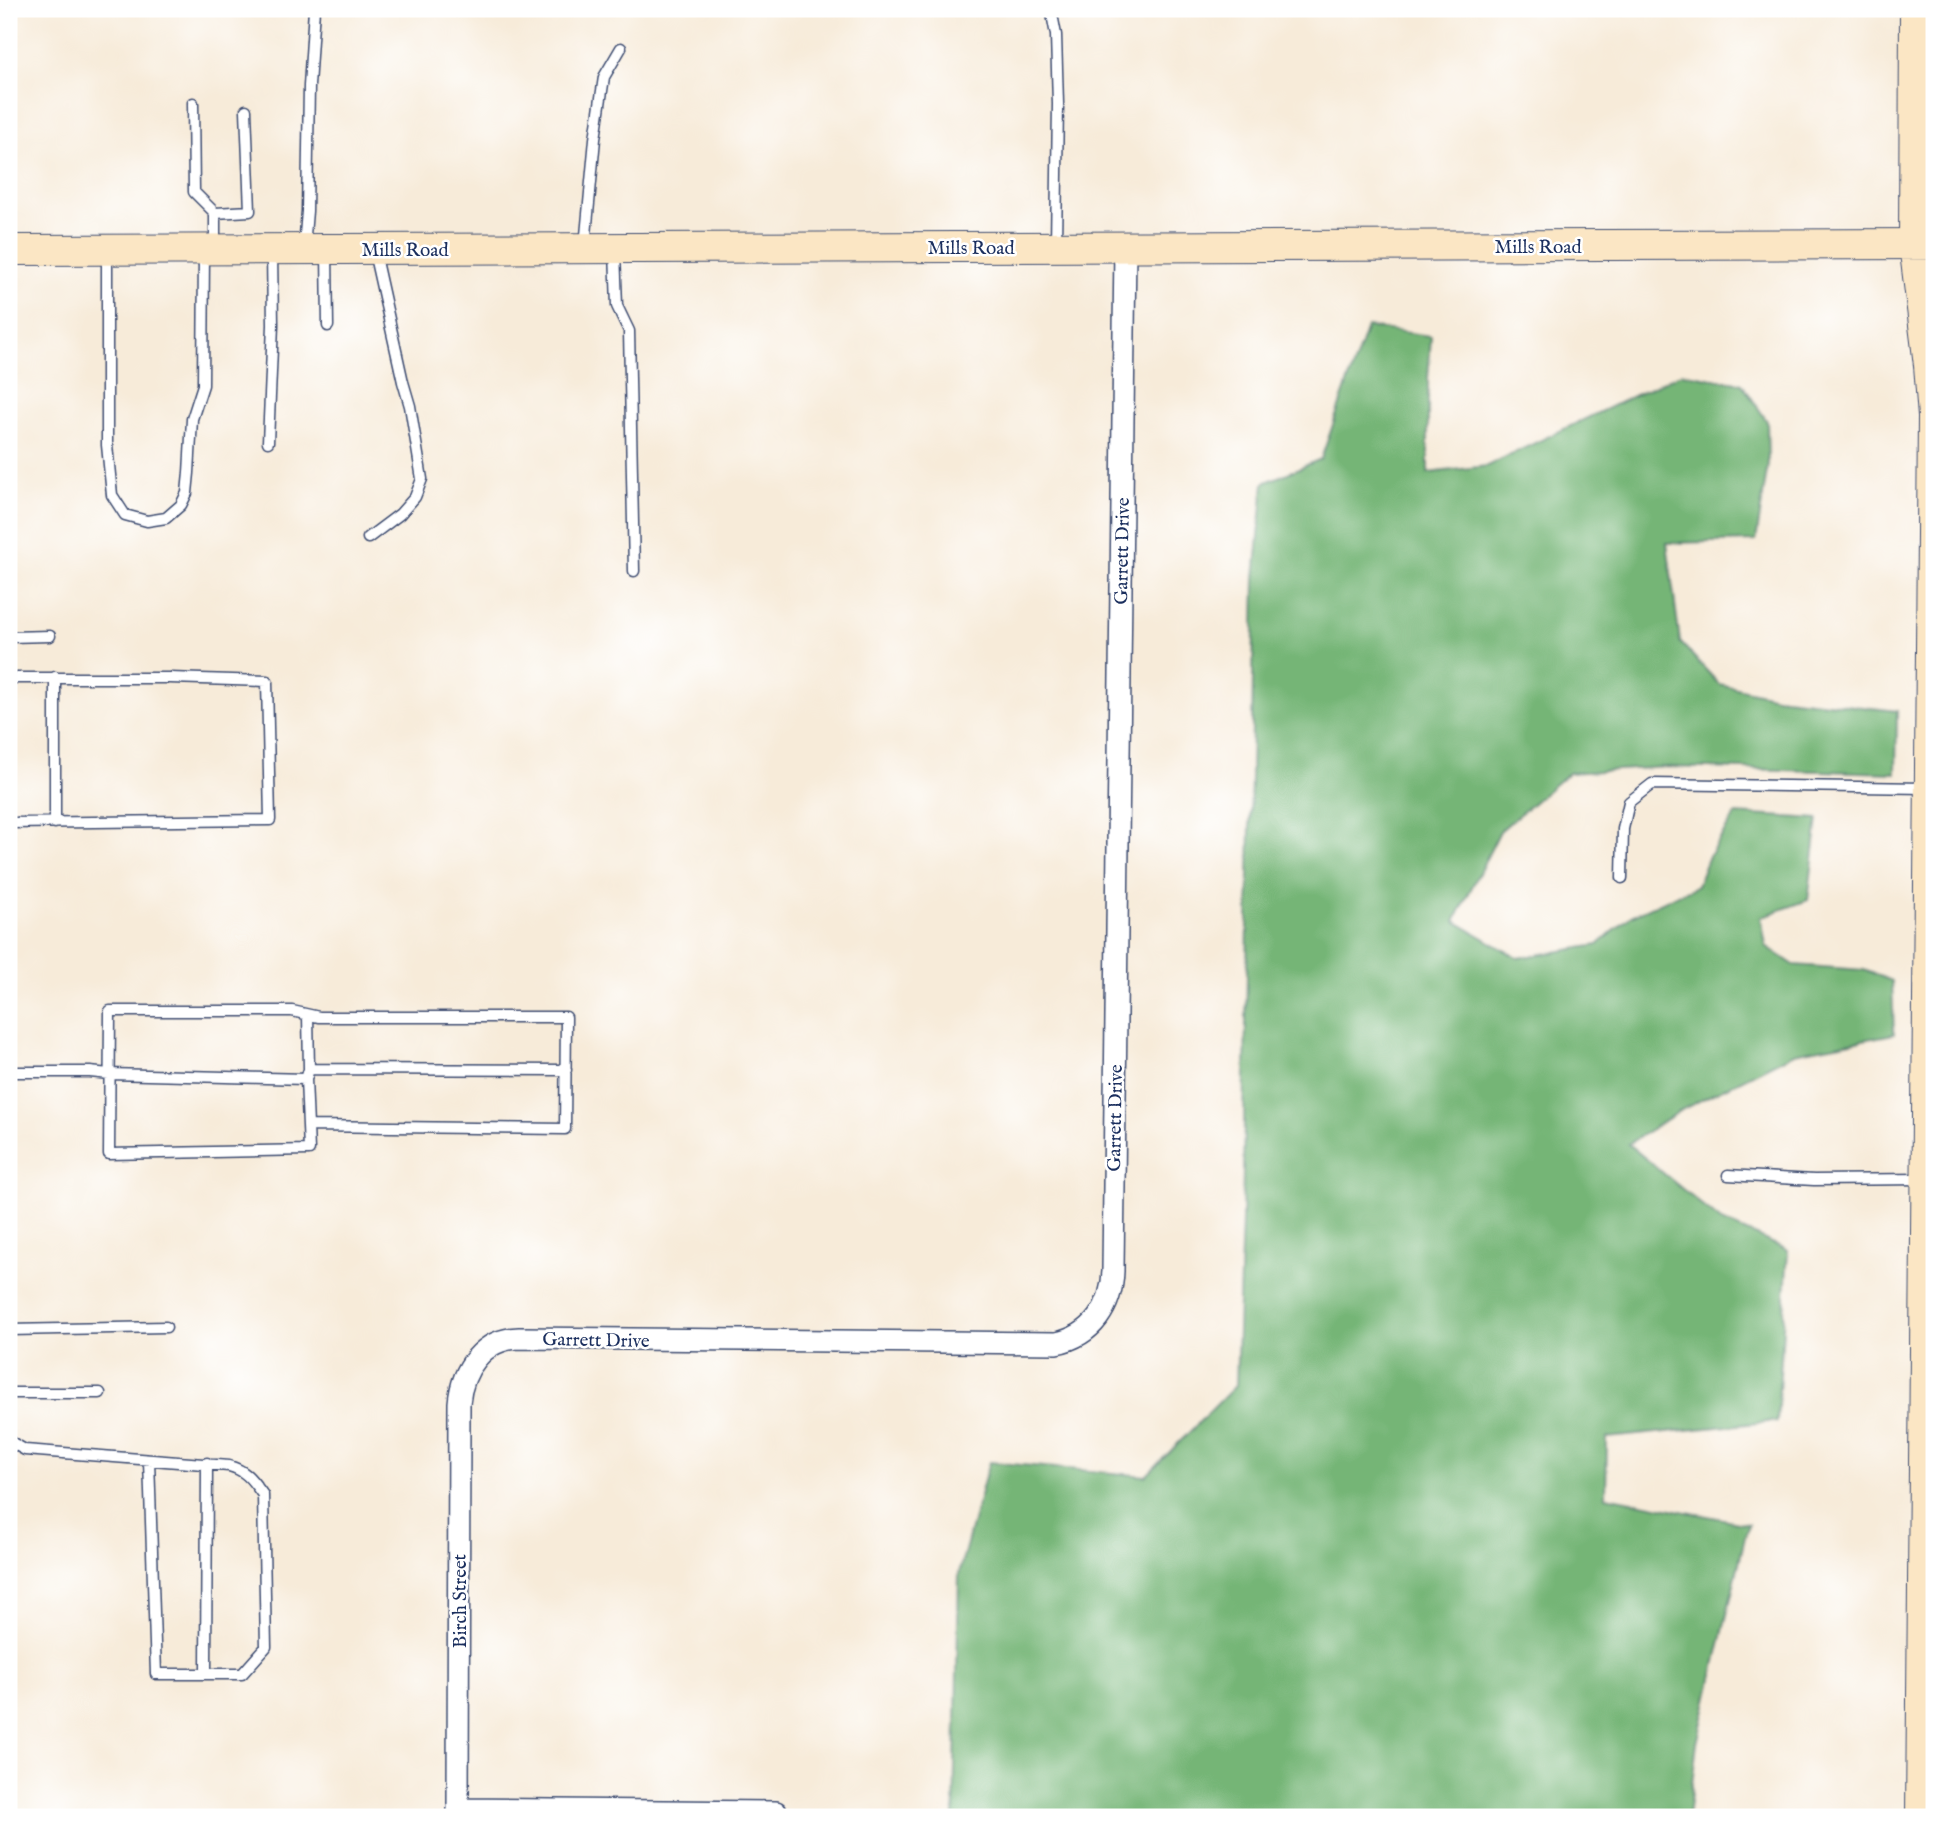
<svg xmlns="http://www.w3.org/2000/svg" width="1943" height="1826" viewBox="0 0 1943 1826" font-family="'IM FELL English',serif">
	<style>
		.forest { fill: #75b576; stroke: #48726a; stroke-width: 2 }
		.lines { fill: none; stroke-linecap: round; stroke-linejoin: round }
		.lane-casing { stroke: #3c4b70; stroke-width: 13 }
		.street-casing { stroke: #3c4b70; stroke-width: 24 }
		.secondary-casing { stroke: #3c4b70; stroke-width: 32 }
		.lane { stroke: #fff; stroke-width: 10 }
		.street { stroke: #fff; stroke-width: 21 }
		.secondary { stroke: #fbe6c4; stroke-width: 30 }
		.labels { text-anchor: middle; stroke-width: 5; stroke-linejoin: round; paint-order: stroke }
		.street-label { font-size: 19px; fill: #1b2f5e; stroke: #fff }
	</style>
	<rect width="100%" height="100%" fill="#fff"/>
	<filter id="ink" filterUnits="userSpaceOnUse"><feTurbulence type="fractalNoise" baseFrequency=".0143" numOctaves="2"/><feDisplacementMap in="SourceGraphic" scale="14" xChannelSelector="R" yChannelSelector="G"/><feConvolveMatrix kernelMatrix="1 2 1 2 8 2 1 2 1" color-interpolation-filters="sRGB"/></filter>
	<filter id="wash" filterUnits="userSpaceOnUse"><feTurbulence type="fractalNoise" baseFrequency=".00686" numOctaves="4" result="noise"/><feDisplacementMap in="SourceGraphic" scale="28" xChannelSelector="R" yChannelSelector="G"/><feGaussianBlur stdDeviation="1.57" result="paint"/><feColorMatrix in="noise" values="0 0 0 0 0 0 0 0 0 0 0 0 0 0 0 0 0 1.4 0 .05"/><feComposite in="paint" operator="in"/></filter>
	<g filter="url(#wash)">
		<rect width="100%" height="100%" fill="#f7ebd9"/>
		<path class="forest" d="M1367 327 1431 336 1428 379V473L1487 466 1681 373 1742 384 1767 421 1768 464 1756 541 1667 543 1680 642 1719 684 1776 697 1897 711 1896 773 1668 767 1568 773 1500 831 1455 921 1518 958 1598 945 1631 916 1697 886 1709 856 1736 814 1818 819 1808 900 1761 917 1766 946 1794 965 1864 970 1892 981 1894 1034 1794 1053 1685 1108 1628 1144 1721 1221 1788 1250 1777 1421 1607 1438 1606 1496 1748 1524 1697 1743 1688 1817H954L959 1573 989 1462 1146 1476 1236 1385 1242 1219 1255 578 1264 483 1321 459Z"/>
	</g>
	<g filter="url(#ink)">
		<g class="lines">
			<g class="lane-casing">
				<path id="lane" d="M1051 9 1056 35 1058 104 1056 244
					M193 103 194 192 215 213V246
					M215 213 250 211 246 110
					M585 246 595 139 604 77 621 48
					M304 247 307 211 309 86 314 9
					M615 251 617 306 629 331 634 571
					M107 252V445L112 495 125 515 147 521 166 518 181 505 187 493 189 473 192 419 203 385 204 252
					M327 252 328 326
					M268 442 273 325 272 252
					M368 538 400 514 415 497 422 479 410 406 403 382 374 252
					M9 637 50 636
					M55 677V823
					M9 678H170L267 681 270 820 9 823
					M1622 878 1623 829 1629 802 1652 784 1926 788
					M309 1069 566 1070
					M9 1072H90L109 1074 306 1079 309 1150 109 1154 110 1011H292L319 1017H566L565 1129 308 1126
					M307 1076 309 1069 308 1015
					M1728 1175 1814 1180 1924 1179
					M9 1330 166 1327
					M9 1393H100
					M9 1441 25 1450 229 1466C247 1471 252 1480 263 1495L266 1647 242 1674H156L149 1460
					M206 1674 207 1463"/>
			</g>
			<g class="street-casing">
				<path id="street" d="M458 1809 776 1812
					M458 1817 459 1403C462 1369 483 1339 519 1338L1056 1343C1093 1336 1112 1306 1113 1271L1125 247"/>
			</g>
			<g class="secondary-casing">
				<path id="secondary" d="M1915 9 1914 244 1929 365 1933 417 1921 1817
					M9 250 1934 244"/>
			</g>
			<use href="#lane" class="lane"/>
			<use href="#street" class="street"/>
			<use href="#secondary" class="secondary"/>
		</g>
	</g>
	<g class="labels">
		<g class="street-label">
			<text x="1538" y="253">Mills Road</text>
			<text x="971" y="254">Mills Road</text>
			<text x="405" y="256">Mills Road</text>
			<text transform="translate(1121 551) rotate(-89)" y="7">Garrett Drive</text>
			<text transform="translate(1114 1118) rotate(-89)" y="7">Garrett Drive</text>
			<text transform="translate(596 1339) rotate(1)" y="7">Garrett Drive</text>
			<text transform="translate(459 1601) rotate(-90)" y="7">Birch Street</text>
		</g>
	</g>
	<rect width="1943" height="1826" fill="none" stroke="#fff" stroke-width="35"/>
</svg>
